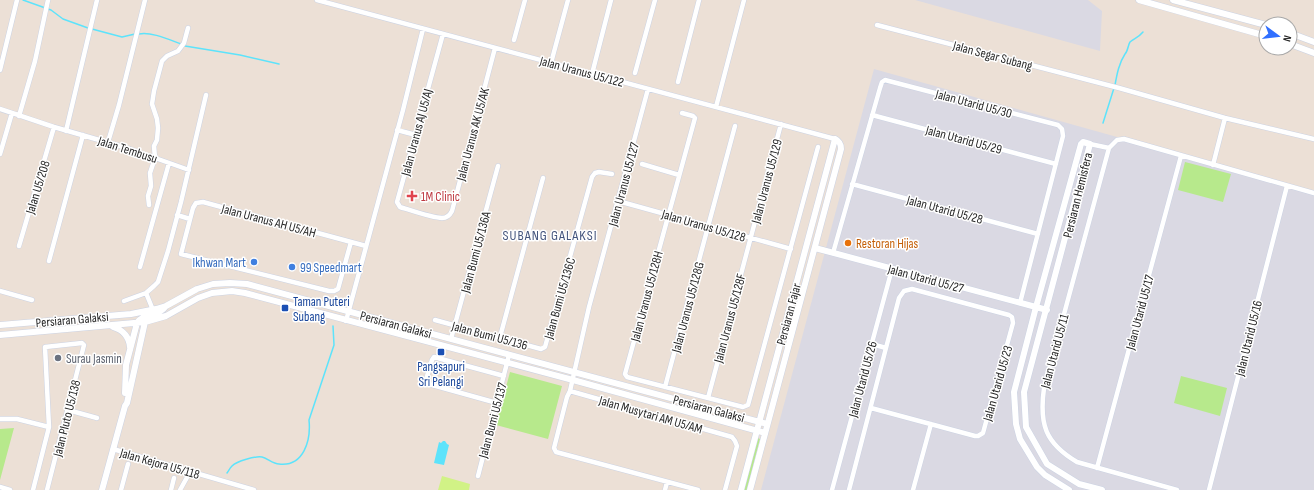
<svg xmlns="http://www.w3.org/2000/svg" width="1314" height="490" viewBox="0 0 1314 490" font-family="'Sofia Sans Condensed',sans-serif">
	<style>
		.industrial { fill: #dad9e3 }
		.green { fill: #b7e98c }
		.pitch { fill: #d1f286 }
		.water { fill: #5de3fb }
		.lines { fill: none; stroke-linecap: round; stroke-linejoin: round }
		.stream { stroke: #5de3fb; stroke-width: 1.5 }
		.street-casing { stroke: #ccd3e3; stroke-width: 5.5 }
		.secondary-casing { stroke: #ccd3e3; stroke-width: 7 }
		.street { stroke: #fff; stroke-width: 4.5 }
		.secondary { stroke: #fff; stroke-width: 6 }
		.health-dot { fill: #e0444e; stroke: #fff; stroke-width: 1.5 }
		.food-dot { fill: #e8710a; stroke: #fff; stroke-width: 1.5 }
		.shop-dot { fill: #3f7fe0; stroke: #fff; stroke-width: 1.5 }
		.transit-dot { fill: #1a4fb4; stroke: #fff; stroke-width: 1.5 }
		.worship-dot { fill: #6b7280; stroke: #fff; stroke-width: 1.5 }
		.labels { text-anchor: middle; stroke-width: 3; stroke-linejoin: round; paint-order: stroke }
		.street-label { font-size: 13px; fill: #272727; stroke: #fff }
		.health-label { font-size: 13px; fill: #be3a42; stroke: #fff; text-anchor: start }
		.food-label { font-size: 13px; fill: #c56008; stroke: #fff; text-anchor: start }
		.shop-label { font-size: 13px; fill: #366cbe; stroke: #fff; text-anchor: end }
		.transit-label { font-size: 13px; fill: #164399; stroke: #fff; text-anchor: start }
		.worship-label { font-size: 13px; fill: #5b616d; stroke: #fff; text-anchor: start }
		.neighbourhood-label { font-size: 14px; letter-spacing: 1px; fill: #44547c; stroke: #fff }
	</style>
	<rect width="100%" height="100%" fill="#ece0d6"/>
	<path class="industrial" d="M915 0H1088L1102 11 1100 51Z
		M874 69 1314 192V490H761Z"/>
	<path class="green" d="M1185 162 1231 174 1223 202 1178 190Z
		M510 372 562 386 548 439 496 425Z
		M1181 376 1227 388 1220 416 1174 403Z
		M14 428 0 480V429Z
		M758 438 760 439 747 490H744Z"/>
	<path class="pitch" d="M442 476 470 484 469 490H438Z"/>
	<path class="water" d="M443 441H445L447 444 449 445 444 465 434 463 439 442 441 443Z"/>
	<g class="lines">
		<path class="stream" d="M23 0 51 10 63 19 88 28
			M92 29 122 37 135 34
			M139 34C150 31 170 40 181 44
			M185 46 240 55 279 64
			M1115 85C1117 74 1119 63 1125 54 1128 51 1128 45 1130 42 1135 38 1138 38 1143 32
			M1103 123 1114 88
			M227 473C229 470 230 468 232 466 237 461 255 456 262 457 267 458 273 464 279 464 304 467 311 440 309 420L334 345 333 326"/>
		<g class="street-casing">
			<path id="street" d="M317 0 835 139
				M877 25 1119 88 1225 118 1314 139
				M443 34 397 202 400 207C410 210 432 218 442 218 446 218 450 215 452 211L495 48
				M514 40 525 0
				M551 63 568 0
				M0 70 17 0
				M635 73 655 0
				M592 74 611 0
				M678 82 699 0
				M648 89 589 307 570 391 732 437 735 441 737 446 725 490
				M716 107 744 0
				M0 109 54 127 127 148 189 170
				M682 113 693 116 695 118 625 374 627 377 743 407 748 405 818 147
				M872 115 1056 164
				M19 116 35 61 48 0
				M397 130 416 135
				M66 131 97 0
				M108 142 119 105 145 0
				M1090 144 1109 148 1044 388C1039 424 1045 443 1077 462L1177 490
				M1109 148 1117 140 1124 139 1314 193
				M0 154 12 113
				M642 164 679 175
				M1213 165 1225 118
				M852 184 1038 234
				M618 201 791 249
				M149 205 148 196 151 186 150 173 155 158 154 146 157 140 158 128 157 119 152 104 154 91 162 61 167 56 178 51 184 43 188 28
				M177 215 190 219
				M351 242 338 289 334 291H329L181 254 193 208 196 203 203 202C257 217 312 231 366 246
				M19 246 54 127
				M833 253 880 88 882 82 885 80 1058 125 1062 129 1063 136 1020 303
				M49 261 83 135
				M140 267 169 163
				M0 291 32 300
				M124 301 146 293
				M153 310 146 293 154 286 158 282 168 251 181 202 206 95
				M435 320 541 349 545 347 592 177 595 173 599 172 612 174
				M346 321 403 110 423 29
				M500 337 543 178
				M451 339 498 166
				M872 344 886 348
				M665 387 735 126
				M570 391 567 397 554 448 556 452 698 490
				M708 398 781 124
				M497 403 425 383 432 360 434 357 504 376
				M68 410 97 418
				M0 419H17L49 427
				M113 449 254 490
				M1097 468 1181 156
				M478 476 509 355
				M0 487 10 490
				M33 490 49 427 45 347 82 343 84 345 47 490
				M121 490 128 464
				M171 490 174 478
				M180 490 190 472
				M665 490 667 482
				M832 490 892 269
				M849 490 899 298 904 291 912 289 1009 315 1012 317 1013 323 983 433 978 436H975L871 408
				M913 490 931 424
				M1209 490 1287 186"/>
		</g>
		<g class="secondary-casing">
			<path id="secondary" d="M1139 0 1266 36
				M1173 0 1266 25
				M1290 33 1314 42
				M1290 44 1314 53
				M815 248 1047 310
				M0 325 131 314 156 309 166 306 197 289 213 284 230 283 247 284 767 424
				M113 327C123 330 129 337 130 347
				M0 335 145 322 166 316 198 298 212 293 232 291 245 293 573 380 765 433
				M125 393 126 365 137 323C143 313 159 317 166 306
				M102 490 125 406 127 403 145 322
				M741 490 835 139C839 141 841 143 841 149L750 490
				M1069 490 1045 475 1037 467 1020 439 1016 424 1014 392 1036 307 1081 144 1083 142 1090 144 1024 392 1026 427 1047 464 1079 484 1102 490"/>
		</g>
		<use href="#street" class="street"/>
		<use href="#secondary" class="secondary"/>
	</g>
	<path class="health-dot" d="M410 190h4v4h4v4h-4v4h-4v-4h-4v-4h4z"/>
	<circle class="food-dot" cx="848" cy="243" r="4"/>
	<g class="shop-dot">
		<circle cx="254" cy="262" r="4"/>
		<circle cx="292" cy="267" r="4"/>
	</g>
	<g class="transit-dot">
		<rect x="281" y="304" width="8" height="8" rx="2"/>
		<rect x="437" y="348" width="8" height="8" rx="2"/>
	</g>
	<circle class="worship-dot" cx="58" cy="358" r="4"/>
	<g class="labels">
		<g class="street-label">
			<text transform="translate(993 55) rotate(15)" y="5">Jalan Segar Subang</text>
			<text transform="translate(582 71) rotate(15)" y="5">Jalan Uranus U5/122</text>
			<text transform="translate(974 103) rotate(15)" y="5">Jalan Utarid U5/30</text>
			<text transform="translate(416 132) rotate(-75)" y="5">Jalan Uranus AJ U5/AJ</text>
			<text transform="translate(472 134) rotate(-75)" y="5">Jalan Uranus AK U5/AK</text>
			<text transform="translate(964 139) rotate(15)" y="5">Jalan Utarid U5/29</text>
			<text transform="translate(128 149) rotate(18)" y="5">Jalan Tembusu</text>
			<text transform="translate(766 181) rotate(-75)" y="5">Jalan Uranus U5/129</text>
			<text transform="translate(623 184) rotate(-75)" y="5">Jalan Uranus U5/127</text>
			<text transform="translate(37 187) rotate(-73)" y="5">Jalan U5/208</text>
			<text transform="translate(1077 195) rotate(-76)" y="5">Persiaran Hemisfera</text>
			<text transform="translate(945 209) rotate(15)" y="5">Jalan Utarid U5/28</text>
			<text transform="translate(269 220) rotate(15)" y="5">Jalan Uranus AH U5/AH</text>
			<text transform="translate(704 225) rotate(16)" y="5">Jalan Uranus U5/128</text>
			<text transform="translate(475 252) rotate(-75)" y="5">Jalan Bumi U5/136A</text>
			<text transform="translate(926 278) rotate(15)" y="5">Jalan Utarid U5/27</text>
			<text transform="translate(646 296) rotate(-75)" y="5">Jalan Uranus U5/128H</text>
			<text transform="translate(559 298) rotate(-74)" y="5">Jalan Bumi U5/136C</text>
			<text transform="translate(687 307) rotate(-75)" y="5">Jalan Uranus U5/128G</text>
			<text transform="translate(1139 312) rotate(-75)" y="5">Jalan Utarid U5/17</text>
			<text transform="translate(788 314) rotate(-75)" y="5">Persiaran Fajar</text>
			<text transform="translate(729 318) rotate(-75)" y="5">Jalan Uranus U5/128F</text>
			<text transform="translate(72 319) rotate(-5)" y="5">Persiaran Galaksi</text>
			<text transform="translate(396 324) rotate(15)" y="5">Persiaran Galaksi</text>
			<text transform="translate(490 335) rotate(15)" y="5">Jalan Bumi U5/136</text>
			<text transform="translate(1248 338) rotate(-76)" y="5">Jalan Utarid U5/16</text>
			<text transform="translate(1054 351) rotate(-75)" y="5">Jalan Utarid U5/11</text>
			<text transform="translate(862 379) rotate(-75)" y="5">Jalan Utarid U5/26</text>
			<text transform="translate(997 383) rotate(-74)" y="5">Jalan Utarid U5/23</text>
			<text transform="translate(709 408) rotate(15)" y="5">Persiaran Galaksi</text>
			<text transform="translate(651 414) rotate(16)" y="5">Jalan Musytari AM U5/AM</text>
			<text transform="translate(66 418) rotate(-76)" y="5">Jalan Pluto U5/138</text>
			<text transform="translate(492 420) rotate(-75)" y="5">Jalan Bumi U5/137</text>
			<text transform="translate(160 463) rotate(16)" y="5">Jalan Kejora U5/118</text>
		</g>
		<g class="health-label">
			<text x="421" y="201">1M Clinic</text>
		</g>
		<g class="food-label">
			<text x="856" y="248">Restoran Hijas</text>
		</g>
		<g class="shop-label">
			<text x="246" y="267">Ikhwan Mart</text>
			<text x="300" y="272" text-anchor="start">99 Speedmart</text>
		</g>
		<g class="transit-label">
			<text x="293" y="306">Taman Puteri<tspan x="293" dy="15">Subang</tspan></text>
			<text x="441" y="371" text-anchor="middle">Pangsapuri<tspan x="441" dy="15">Sri Pelangi</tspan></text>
		</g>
		<g class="worship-label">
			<text x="66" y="363">Surau Jasmin</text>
		</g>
		<g class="neighbourhood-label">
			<text x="550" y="240">SUBANG GALAKSI</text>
		</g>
	</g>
	<g transform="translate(1278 36) rotate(105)"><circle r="19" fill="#ffffff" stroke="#a9a9a9"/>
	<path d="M0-3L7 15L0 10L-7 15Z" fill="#306fff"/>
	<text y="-6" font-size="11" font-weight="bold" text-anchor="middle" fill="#272727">N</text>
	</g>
</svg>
